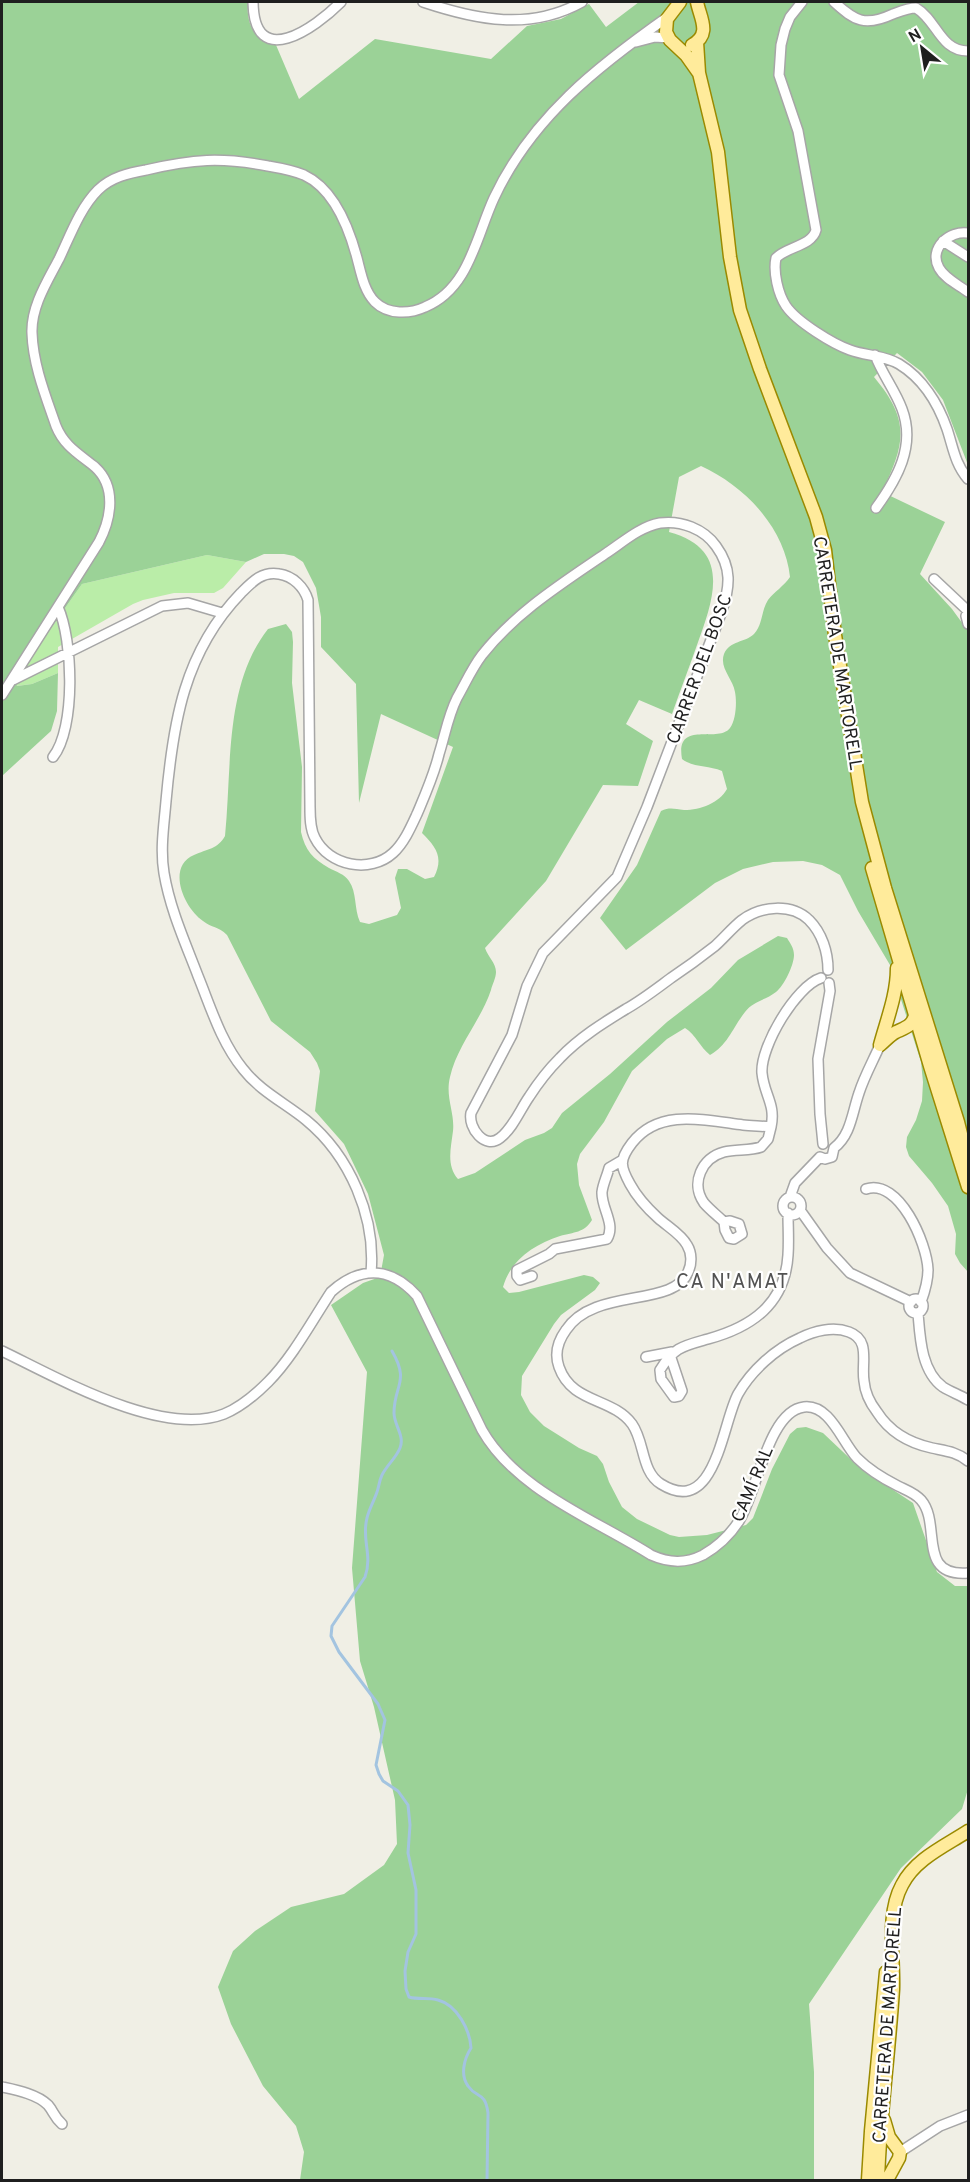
<svg xmlns="http://www.w3.org/2000/svg" width="970" height="2182" viewBox="0 0 970 2182" font-family="Overpass,sans-serif">
	<style>
		.grass { fill: #baeda8 }
		.forest { fill: #9bd297 }
		.lines { fill: none; stroke-linecap: round; stroke-linejoin: round }
		.stream { stroke: #a3c4e0; stroke-width: 3 }
		.minor-casing { stroke: #a6a6a6; stroke-width: 12 }
		.major-casing { stroke: #9a8a00; stroke-width: 15 }
		.minor { stroke: #fff; stroke-width: 9 }
		.major { stroke: #ffeb9b; stroke-width: 12 }
		.labels { text-anchor: middle; stroke-width: 4.5; stroke-linejoin: round; paint-order: stroke }
		.street-label { font-size: 18px; fill: #1f1f1f; stroke: #fff }
		.neighbourhood-label { font-size: 20px; letter-spacing: 1.5px; fill: #525252; stroke: #fff }
	</style>
	<rect width="100%" height="100%" fill="#f0efe5"/>
	<path class="grass" d="M207 555 246 562 223 588 214 593H174L143 600 133 604 58 647V673L32 684 16 686 14 681 82 584Z"/>
	<path class="forest" d="M2 2H248C246 25 254 38 276 45L299 99 375 39 491 59 527 26 561 19 589 4 606 27 639 2H968V465L943 400 922 372 897 353 874 377C911 421 905 444 882 492L945 522 920 574 952 609 968 631V1272L960 1263 955 1254 956 1234 948 1206 932 1183 909 1156 906 1147 907 1137 916 1120 922 1101 923 1082 921 1062 890 965 858 911 840 875 822 865 803 861 773 862 743 869 715 883 626 950 600 918 637 865 661 811C670 807 674 809 684 810 701 810 719 803 727 789L722 771C708 765 694 768 682 759 675 719 718 744 730 728 736 720 737 702 735 692 733 679 719 668 724 654 730 640 745 643 754 634 763 624 761 611 768 600 774 592 784 586 790 577 785 528 745 486 701 466L679 477 669 532C732 549 714 598 697 645 689 668 680 691 672 714L639 700 626 724 653 741 638 786 603 785 546 881 485 948C488 957 496 963 496 972 496 978 492 985 491 990 481 1020 457 1046 450 1077 445 1097 455 1113 453 1131 451 1148 446 1165 458 1179L475 1173 525 1140 544 1133 552 1128 562 1113 610 1074 667 1022 711 988 738 960 778 936 787 938C790 943 794 948 794 955 794 965 784 986 776 992 766 1000 753 1001 745 1012 733 1027 728 1045 710 1055 700 1047 696 1035 685 1028L667 1039 632 1071 604 1122 580 1154 577 1164 579 1185 592 1220C584 1233 574 1232 560 1236 534 1245 511 1259 503 1287L509 1293 519 1292 584 1275 593 1277 600 1283 595 1290 561 1315 554 1324 522 1376 521 1395 530 1412 544 1426 579 1448 597 1456 603 1464 609 1482 622 1507 637 1519 670 1535 679 1537 707 1535 746 1525 753 1518 772 1469 790 1434 797 1428 806 1427 823 1433 860 1468 913 1503 937 1572 955 1586H968V1789L962 1809 901 1868 809 2004 814 2072V2180H300L304 2152 296 2126 263 2086 231 2024 218 1987 233 1951 255 1931 291 1907 344 1894 384 1865 397 1844 395 1800 374 1707 360 1661 352 1568 367 1372 331 1305 363 1283 380 1277 384 1255 368 1194 344 1144 315 1111 320 1071 317 1063 310 1052 271 1021 227 935C218 926 212 928 203 921 184 908 166 867 194 855 207 849 218 849 225 836 232 768 224 685 268 629L286 624 292 632 293 642 292 683 302 767 301 832C305 850 313 859 329 868 337 872 344 874 349 881 357 892 354 909 360 922L369 924 397 915 401 908 395 878 398 869H407L425 879 434 877C444 857 436 847 422 833L453 747 381 714 359 803 356 684 321 647V617L316 588 303 562 294 556 284 554H264L246 562 207 555 82 584 14 681 17 686 32 684 58 673 57 711 51 731 2 776Z"/>
	<g class="lines">
		<path class="stream" d="M392 1351C410 1382 394 1385 394 1413 394 1425 405 1436 400 1448 396 1458 387 1465 382 1475 379 1481 379 1487 377 1492 374 1501 369 1509 367 1518 361 1540 373 1554 365 1577L332 1626 331 1636 339 1652 378 1704 385 1720 376 1765 379 1774 383 1781 398 1791 408 1805 410 1825 408 1853 416 1890V1934L408 1952 405 1971 406 1989 409 1997C419 2000 428 1997 438 2000 457 2005 470 2030 471 2048 464 2059 460 2075 468 2086 477 2099 485 2091 488 2113L487 2180"/>
		<g class="minor-casing">
			<path id="minor" d="M253 2C254 72 315 28 341 2
				M423 2C477 20 530 31 582 2
				M802 2 790 17 785 29 781 45 779 75 798 131 816 230C812 246 786 247 776 258 773 272 778 294 786 306 797 322 833 344 850 350 866 356 884 355 899 364 922 378 938 403 947 429 953 447 955 464 968 479
				M834 2C855 21 865 27 893 14 901 11 908 8 916 8 937 20 940 51 968 51
				M636 42 655 37 669 38
				M968 233C950 230 928 248 939 268 945 279 959 285 968 292
				M943 241 968 257
				M875 355C882 374 895 390 902 409 916 446 897 479 876 508
				M934 579 968 611
				M968 611 966 616 968 624
				M13 680 162 606 188 603 222 613
				M2 695 99 542C111 519 117 487 95 467 79 454 64 446 56 426 46 397 33 365 32 333 31 307 47 282 59 259 70 236 80 208 98 190 111 177 129 173 146 170 193 159 221 157 268 166 280 168 292 170 304 175 334 189 349 228 357 258 361 273 364 291 375 302 388 315 410 314 425 307 469 289 476 237 494 198 532 117 598 66 669 16
				M53 757C76 728 73 640 58 607
				M821 978C796 986 760 1047 762 1073 764 1095 776 1104 771 1127 761 1126 752 1126 743 1125 705 1120 659 1108 632 1143 619 1160 620 1166 630 1184 637 1197 647 1208 658 1218 668 1227 681 1234 687 1245 692 1253 692 1264 688 1272 674 1308 594 1287 566 1330 558 1341 554 1353 559 1367 572 1404 612 1397 632 1424 645 1442 641 1472 661 1484 716 1518 722 1423 738 1394 751 1371 775 1349 800 1338 814 1331 833 1326 849 1332 871 1340 861 1363 864 1381 865 1393 870 1403 877 1412 889 1431 909 1443 932 1448 946 1451 957 1452 968 1461
				M823 1144 820 1114 818 1059 830 991 829 983
				M834 1148C851 1135 852 1113 859 1093 864 1077 873 1061 880 1045
				M820 1157 825 1159 832 1157 834 1148
				M866 1189C899 1178 927 1243 928 1270 928 1281 925 1291 921 1302
				M790 1197 795 1183 820 1157
				M783 1206a9 9 0 1 1 18 0a9 9 0 1 1-18 0Z
				M800 1210 827 1248 850 1273 911 1302
				M724 1222 725 1230 729 1238 734 1239 742 1234 739 1224 730 1221 724 1222C718 1216 710 1210 704 1203 690 1183 702 1158 724 1152 736 1149 750 1151 761 1147L768 1139 771 1127
				M371 1273C376 1217 350 1156 306 1120 285 1103 260 1091 243 1069 221 1042 211 1008 198 976 185 942 170 909 164 873 160 849 164 825 166 801 173 723 184 652 241 593 252 582 262 571 279 574 293 576 304 587 308 600L310 807C310 817 310 829 315 838 329 866 370 874 393 853 404 843 411 827 417 814 425 795 434 775 439 754 445 735 448 716 457 698 465 684 472 668 482 655 515 613 561 584 605 554 622 543 639 527 660 523 681 520 704 529 716 546 732 568 730 586 722 611L647 807 617 877 543 953 527 986 512 1035 471 1113C468 1128 485 1150 500 1138 513 1128 520 1110 529 1097 538 1083 549 1069 560 1058 579 1038 603 1023 626 1009 642 1000 656 989 671 978 686 968 701 957 715 946 724 938 732 928 742 920 761 906 791 903 809 920 822 933 828 952 828 970
				M532 1276 520 1280 517 1276V1270L549 1254 555 1249 607 1239C616 1224 601 1208 602 1192 603 1184 607 1176 609 1168L621 1161
				M909 1306a7 7 0 1 1 14 0a7 7 0 1 1-14 0Z
				M918 1313C920 1337 921 1371 943 1387 951 1392 960 1395 968 1400
				M2 1351C58 1378 162 1438 224 1414 241 1407 256 1394 268 1382 292 1358 312 1321 331 1292 360 1266 390 1266 417 1296L482 1430C516 1490 594 1519 651 1555 669 1563 685 1564 703 1555 717 1547 730 1535 739 1521 757 1493 768 1411 804 1407 830 1404 842 1442 857 1458 868 1469 884 1479 898 1486 906 1490 915 1493 921 1500 942 1524 916 1577 968 1573
				M670 1355 682 1391 679 1396 674 1397 661 1379 660 1370C674 1347 683 1346 708 1339 752 1327 785 1304 788 1255 789 1241 788 1227 788 1213
				M646 1357 672 1352
				M2 2087C16 2090 37 2094 48 2105 54 2112 54 2117 62 2124
				M900 2152 940 2126 968 2115"/>
		</g>
		<g class="major-casing">
			<path id="major" d="M680 2 667 19 666 32 670 40 686 55 698 72
				M697 42 699 73 718 152 730 257 740 310 760 369 816 517 825 550 835 635 862 802 885 888 958 1122 968 1162
				M692 45C712 34 700 18 697 2
				M872 868 930 1066 968 1187
				M880 1045C887 1019 897 995 897 968
				M880 1045C885 1041 890 1035 896 1032 907 1027 913 1026 916 1012
				M884 2120 889 2137 900 2152 899 2158 887 2180
				M868 2180 871 2131 886 1972
				M878 2180C880 2116 889 2053 893 1989 894 1956 886 1914 902 1885 915 1859 945 1846 968 1831"/>
		</g>
		<use href="#minor" class="minor"/>
		<use href="#major" class="major"/>
	</g>
	<g class="labels">
		<g class="street-label">
			<text transform="translate(838 653) rotate(81)" y="6">CARRETERA DE MARTORELL</text>
			<text transform="translate(699 669) rotate(-70)" y="6">CARRER DEL BOSC</text>
			<text transform="translate(752 1484) rotate(-67)" y="6">CAMÍ RAL</text>
			<text transform="translate(887 2025) rotate(-86)" y="6">CARRETERA DE MARTORELL</text>
		</g>
		<g class="neighbourhood-label">
			<text x="733" y="1288">CA N'AMAT</text>
		</g>
	</g>
	<rect width="970" height="2182" fill="none" stroke="#1f1f1f" stroke-width="6"/>
	<g transform="translate(922 48) rotate(330)" stroke="#ffffff" stroke-width="4.5" paint-order="stroke">
	<path d="M0-4.5L10 22L0 15L-10 22Z" fill="#1f1f1f"/>
	<text y="-9" font-size="16" font-weight="bold" text-anchor="middle" fill="#1f1f1f">N</text>
	</g>
</svg>
